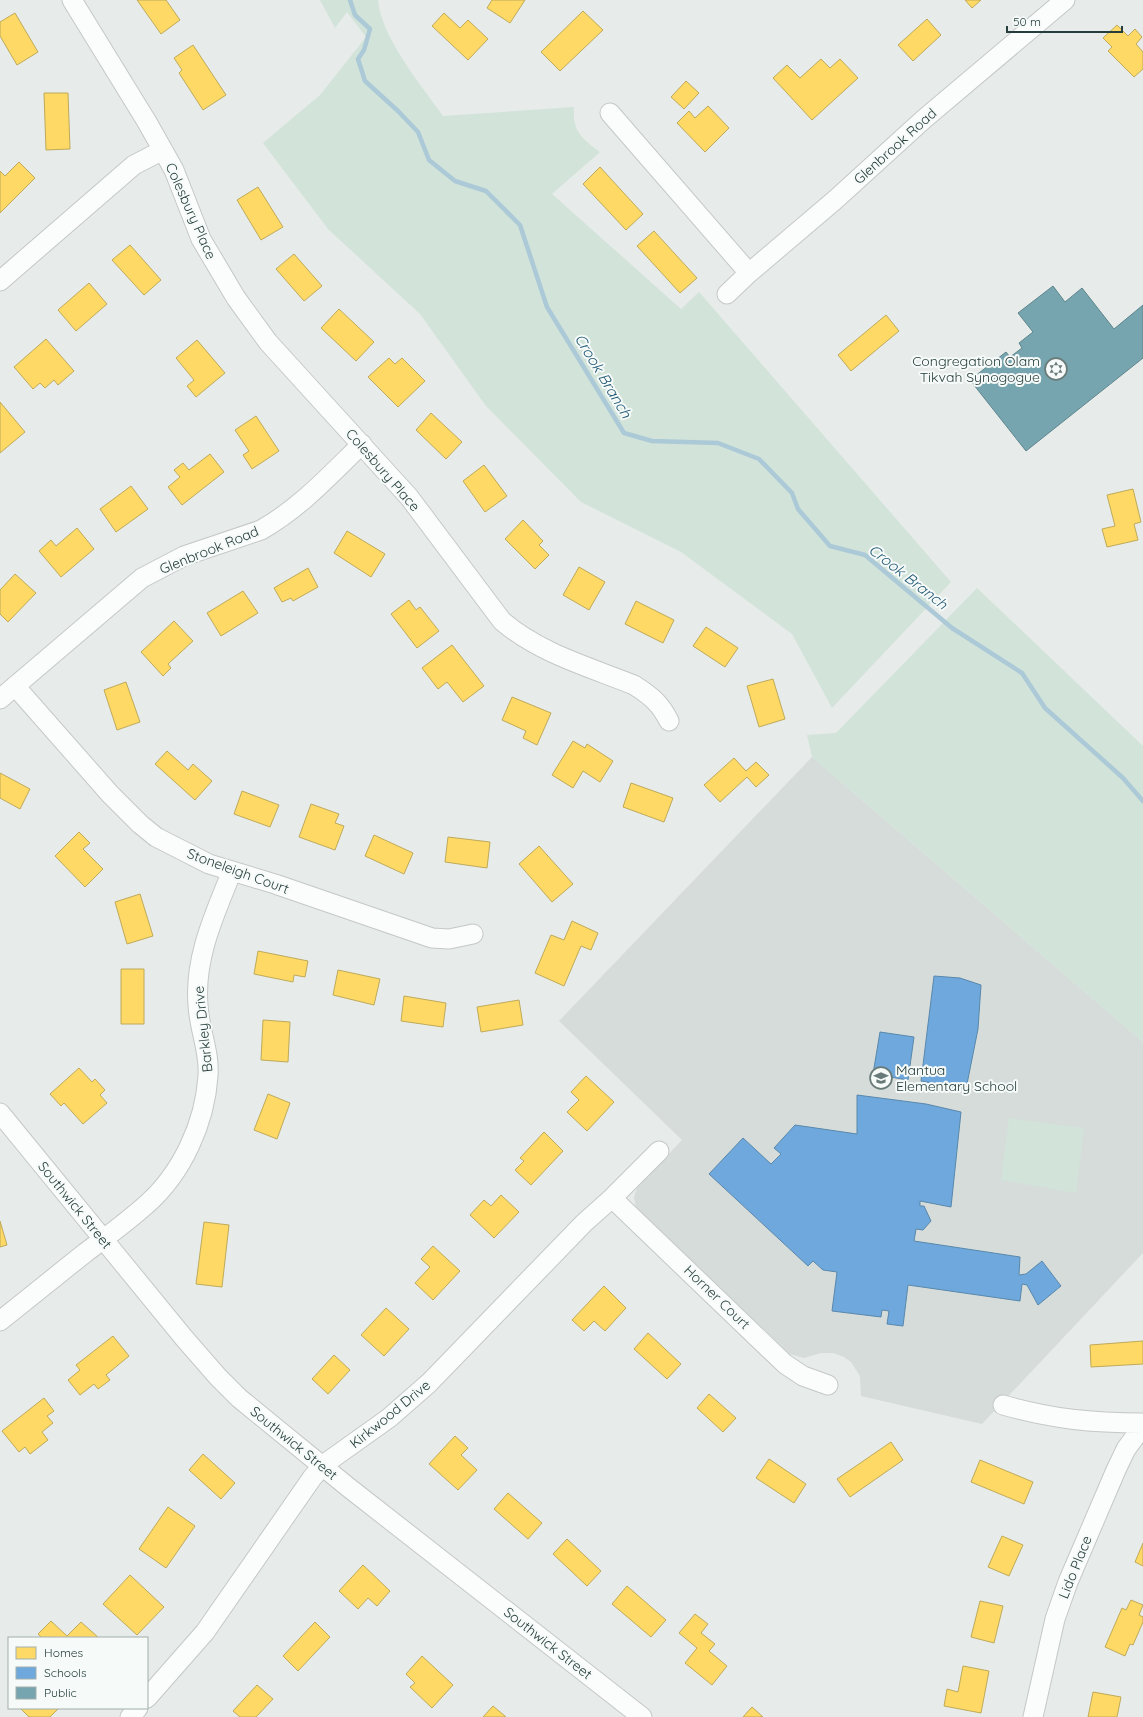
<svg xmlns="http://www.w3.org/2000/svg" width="1143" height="1717" viewBox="0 0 1143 1717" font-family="Quicksand,sans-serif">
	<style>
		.built { fill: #d5dcda }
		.green { fill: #d2e3da }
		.homes { fill: #ffd966; stroke: #beaa59 }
		.schools { fill: #6fa8dc; stroke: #5988ac }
		.public { fill: #76a5af; stroke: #5e868c }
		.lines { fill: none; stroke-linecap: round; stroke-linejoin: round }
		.stream { stroke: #abc9d6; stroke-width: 4.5 }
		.minor-casing { stroke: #c4c8c7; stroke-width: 21 }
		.minor { stroke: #fbfcfc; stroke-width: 19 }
		.labels { text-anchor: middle; stroke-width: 4; stroke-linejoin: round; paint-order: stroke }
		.street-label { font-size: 14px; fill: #253e3c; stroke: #f6faf8 }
		.poi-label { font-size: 14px; fill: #253e3c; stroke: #f6faf8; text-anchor: end }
		.water-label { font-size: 15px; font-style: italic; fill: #225a77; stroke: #f6faf8 }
	</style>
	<rect width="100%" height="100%" fill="#e7ebea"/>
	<path class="built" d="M812 757 1143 1042V1253L982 1424 861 1396 860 1376 851 1362 844 1357 833 1353H821L804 1358 790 1354 636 1207 634 1198 637 1188 682 1140 559 1021Z"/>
	<path class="green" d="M320 0H378C381 37 421 85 443 116L574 107C572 131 582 139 600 152L552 194 681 309 699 292 951 582 832 708 792 634 681 552 581 502 486 406 420 314 328 229 263 143 320 95 366 37 347 12 335 28Z
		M977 588 1143 746V1042L812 757 807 735 836 733Z
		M1009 1118 1084 1128 1076 1193 1001 1180Z"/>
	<path class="homes" d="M137 0H166L180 20 161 34Z
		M492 0H525L510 23 487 8Z
		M965 0H981L972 8Z
		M583 11 603 30 560 71 541 52Z
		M15 13 38 52 17 65 0 36V22Z
		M444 13 460 28 468 20 488 39 468 60 432 26Z
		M927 19 941 35 913 61 898 45Z
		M1117 25 1128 36 1135 29 1142 37 1136 44 1143 52V69L1134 77 1108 51 1112 47 1103 38Z
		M193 45 226 95 203 110 179 73 182 70 174 58Z
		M821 59 830 68 840 59 858 78 812 120 773 78 787 65 800 78Z
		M686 81 699 93 684 109 671 97Z
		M44 93H68L70 149 46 150Z
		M708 106 729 128 705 152 677 123 689 111 695 118Z
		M19 162 35 178 0 213V171L5 176Z
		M600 167 643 214 626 230 583 184Z
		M258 187 283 227 261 240 237 200Z
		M654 231 697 278 680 293 637 246Z
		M130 245 161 280 144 295 112 260Z
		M294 254 322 286 304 301 276 269Z
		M89 283 107 304 76 331 58 310Z
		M339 309 374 342 356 361 321 328Z
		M886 315 899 331 851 371 838 355Z
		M46 339 74 371 58 385 54 380 45 388 40 383 33 389 14 367Z
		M197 340 225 373 196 397 187 386 194 380 176 358Z
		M389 358 395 364 402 358 425 381 398 407 368 377Z
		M0 402 25 432 0 453Z
		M431 413 462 442 446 459 416 430Z
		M256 416 279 451 252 469 243 455 249 451 235 430Z
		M210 454 224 472 182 505 168 487 180 477 174 470 183 463 189 470Z
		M484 465 507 496 485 512 463 481Z
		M131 486 148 509 116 532 100 509Z
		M1133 489 1141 522 1134 524 1138 540 1107 547 1102 529 1115 526 1107 495Z
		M523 520 543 541 539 545 549 555 535 569 505 539Z
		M77 528 94 549 61 577 39 551 51 540 56 546Z
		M347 531 385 554 371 577 334 553Z
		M579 567 605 582 589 610 563 595Z
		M308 568 318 587 293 601 291 598 282 602 274 588Z
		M15 574 36 593 8 622 0 614V590Z
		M243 591 258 613 221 636 207 613Z
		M409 600 416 610 420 607 439 631 417 648 391 614Z
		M636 601 674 620 663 643 625 624Z
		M174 621 193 641 168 664 171 668 163 676 141 652Z
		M706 627 738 648 725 667 693 646Z
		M452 645 484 686 463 702 447 682 438 689 422 668Z
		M773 679 785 719 759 727 747 686Z
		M126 682 140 722 117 730 104 690Z
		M512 697 551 713 537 745 523 738 526 731 502 720Z
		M573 741 585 748 587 744 613 761 600 782 583 771 573 788 552 775Z
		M167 751 188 770 193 764 212 781 195 800 155 764Z
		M734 758 746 771 756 762 769 775 756 787 747 777 720 802 704 785Z
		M0 773 30 789 20 809 0 798Z
		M631 783 673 798 664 822 623 807Z
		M242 791 279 805 270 827 234 814Z
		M311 804 339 814 335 823 344 826 335 850 299 837Z
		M79 832 90 843 83 849 103 869 85 887 55 856Z
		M374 835 413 853 404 874 365 856Z
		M448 837 490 842 487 868 445 862Z
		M539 846 573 884 552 902 519 864Z
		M140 894 153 936 127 944 115 902Z
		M572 921 598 933 591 950 581 946 564 986 535 973 551 935 564 940Z
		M258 951 308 961 305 977 294 975 293 982 254 974Z
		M121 969H144V1024H121Z
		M338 970 380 979 374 1005 333 995Z
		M404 996 446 1003 443 1027 401 1021Z
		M519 1000 523 1025 481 1032 477 1007Z
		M263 1020 290 1022 288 1062 261 1060Z
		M79 1068 92 1082 95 1079 105 1090 100 1095 107 1103 83 1124 64 1103 61 1106 50 1094Z
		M586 1076 614 1102 587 1131 567 1112 579 1100 571 1092Z
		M268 1094 290 1103 277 1139 254 1130Z
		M544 1132 563 1151 531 1185 515 1170 524 1161 520 1158Z
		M501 1195 519 1212 494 1238 470 1215 484 1200 491 1206Z
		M0 1221 7 1245 0 1247Z
		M204 1222 229 1225 222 1287 196 1284Z
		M433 1246 460 1271 433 1300 415 1283 430 1267 421 1259Z
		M604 1286 626 1308 605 1331 594 1321 584 1331 572 1320Z
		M386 1308 409 1329 384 1356 361 1335Z
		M648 1333 681 1364 667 1379 634 1349Z
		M113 1336 129 1356 106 1375 110 1380 98 1389 94 1384 80 1395 68 1380 80 1370 76 1365Z
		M1143 1341V1364L1091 1367 1090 1345Z
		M334 1355 350 1370 328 1394 312 1379Z
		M709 1394 736 1418 723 1432 697 1408Z
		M44 1398 54 1411 47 1416 53 1423 42 1432 48 1440 30 1454 25 1447 19 1452 2 1431Z
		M455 1436 468 1448 461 1455 477 1470 458 1490 429 1464Z
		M891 1442 903 1460 850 1497 837 1479Z
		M203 1454 235 1483 221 1499 189 1470Z
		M769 1459 806 1484 794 1503 756 1478Z
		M980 1460 1033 1482 1024 1504 971 1482Z
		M508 1493 542 1523 528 1539 494 1509Z
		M168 1507 195 1526 166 1568 139 1549Z
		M1002 1536 1023 1545 1009 1576 988 1567Z
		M567 1539 601 1571 587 1586 553 1554Z
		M1143 1543V1566L1135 1562Z
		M363 1565 390 1591 377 1606 368 1598 358 1609 339 1591Z
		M130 1575 164 1607 137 1635 103 1604Z
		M627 1586 666 1620 651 1637 612 1604Z
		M1131 1600 1143 1605 1139 1615 1143 1617V1622L1133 1645 1130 1644 1125 1656 1105 1647 1122 1608 1126 1610Z
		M980 1601 1003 1606 994 1643 971 1637Z
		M695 1614 708 1624 701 1633 715 1644 709 1651 727 1666 712 1685 685 1663 697 1648 679 1633Z
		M51 1621 67 1636 81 1622 99 1638H42L38 1634Z
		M315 1622 330 1637 298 1671 283 1656Z
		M422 1656 453 1685 432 1708 410 1687 415 1683 406 1674Z
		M963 1666 989 1671 981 1713 944 1706 947 1689 958 1692Z
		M257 1685 273 1699 256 1717H240L233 1711Z
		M1093 1692 1121 1697 1117 1717H1088Z
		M493 1706 506 1717H483Z
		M752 1707 763 1717H743Z
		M20 1708H59L50 1717H29Z"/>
	<path class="schools" d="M934 976 960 978 981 985 978 1029 966 1089 921 1081Z
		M880 1032 914 1037 908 1080 873 1074Z
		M857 1095 926 1104 961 1112 951 1207 920 1201V1206H924L931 1221 923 1230 916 1229 914 1241 1020 1257 1019 1275 1026 1274 1042 1261 1061 1286 1038 1305 1027 1285 1022 1284 1020 1301 908 1285 903 1326 887 1324 889 1311 882 1310 881 1317 832 1311 837 1272 823 1270 813 1261 808 1266 709 1174 743 1138 771 1164 781 1154 774 1148 795 1125 857 1134Z"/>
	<path class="public" d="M1053 286 1065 302 1082 288 1114 329 1143 305V358L1026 451 970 380 1006 352 1010 357 1022 348 1019 343 1033 332 1018 313Z"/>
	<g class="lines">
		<path class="stream" d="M350 0 355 15 370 29 364 50 358 59 365 81 398 111 418 132 429 160 455 181 486 191 520 225 547 307 624 433 652 441 718 443 759 459 792 493 798 509 830 546 865 555 952 628 1022 673 1045 708 1123 778 1143 801"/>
		<g class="minor-casing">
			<path id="minor" d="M72 0 147 122 174 170 201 239 236 298 268 342 409 497 502 621C539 653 589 667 634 685 651 696 660 703 669 721
				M610 113 749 273
				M0 281 134 165 163 150
				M727 294 749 273 835 200 924 119 1065 0
				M15 686 110 794 140 824 156 837 209 864 275 884 432 938 449 939 473 934
				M0 699 142 578 184 556 261 530C300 508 330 475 362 444
				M0 1113 184 1338 218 1377 239 1398 348 1487 642 1717
				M612 1198 785 1364 803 1376 828 1385
				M0 1321C28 1299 56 1276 85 1253 106 1237 127 1222 147 1204 182 1173 205 1123 208 1076 210 1052 199 1029 198 1005 194 957 215 914 232 871
				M1003 1405C1053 1419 1091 1423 1143 1423
				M147 1698 205 1632 312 1478 323 1465 389 1418 429 1383 584 1223 612 1198 659 1151
				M130 1717 138 1708
				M1033 1717 1055 1619 1068 1582 1116 1470 1126 1449 1143 1426"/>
		</g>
		<use href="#minor" class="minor"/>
	</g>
	<defs>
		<g id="synagogue-ring" transform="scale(1.15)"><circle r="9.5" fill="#f6faf8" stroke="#697b79" stroke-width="1.5"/><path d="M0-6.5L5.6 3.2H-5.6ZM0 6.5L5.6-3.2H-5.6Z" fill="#697b79"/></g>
		<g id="school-ring" transform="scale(1.15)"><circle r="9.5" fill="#f6faf8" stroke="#697b79" stroke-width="1.5"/><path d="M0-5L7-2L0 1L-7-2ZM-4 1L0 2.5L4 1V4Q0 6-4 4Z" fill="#697b79"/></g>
	</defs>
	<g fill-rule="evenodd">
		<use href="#synagogue-ring" x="1056" y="369"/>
		<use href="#school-ring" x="881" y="1078"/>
	</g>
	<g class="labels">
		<g class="street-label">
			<text transform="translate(895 146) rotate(-42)" y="5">Glenbrook Road</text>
			<text transform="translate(191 211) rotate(66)" y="5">Colesbury Place</text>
			<text transform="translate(383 470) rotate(49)" y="5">Colesbury Place</text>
			<text transform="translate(209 550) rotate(-22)" y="5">Glenbrook Road</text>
			<text transform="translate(238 871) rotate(20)" y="5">Stoneleigh Court</text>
			<text transform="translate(203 1029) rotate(-96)" y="5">Barkley Drive</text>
			<text transform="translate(75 1205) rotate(51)" y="5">Southwick Street</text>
			<text transform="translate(717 1297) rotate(44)" y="5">Horner Court</text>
			<text transform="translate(390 1414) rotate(-39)" y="5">Kirkwood Drive</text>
			<text transform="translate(294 1443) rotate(39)" y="5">Southwick Street</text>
			<text transform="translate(1075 1567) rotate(-68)" y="5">Lido Place</text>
			<text transform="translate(548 1643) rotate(38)" y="5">Southwick Street</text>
		</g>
		<g class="poi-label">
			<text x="1040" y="366">Congregation Olam<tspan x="1040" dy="16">Tikvah Synogogue</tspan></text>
			<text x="896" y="1075" text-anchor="start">Mantua<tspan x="896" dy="16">Elementary School</tspan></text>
		</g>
		<g class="water-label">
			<text transform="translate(603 376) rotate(59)" y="5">Crook Branch</text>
			<text transform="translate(908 577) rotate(38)" y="5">Crook Branch</text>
		</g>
	</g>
	<rect x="8" y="1637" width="140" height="72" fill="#f6faf8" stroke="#a2afad"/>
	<rect x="16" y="1647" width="20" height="12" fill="#ffd966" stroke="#a2afad"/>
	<text x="44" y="1657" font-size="12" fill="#253e3c">Homes</text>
	<rect x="16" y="1667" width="20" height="12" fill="#6fa8dc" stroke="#a2afad"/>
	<text x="44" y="1677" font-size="12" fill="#253e3c">Schools</text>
	<rect x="16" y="1687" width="20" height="12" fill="#76a5af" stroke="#a2afad"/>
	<text x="44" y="1697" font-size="12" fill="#253e3c">Public</text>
	<path d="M1007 26v6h115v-6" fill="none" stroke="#253e3c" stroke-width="2"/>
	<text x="1013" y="26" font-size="12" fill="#253e3c" stroke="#f6faf8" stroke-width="3" paint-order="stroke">50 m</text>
</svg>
